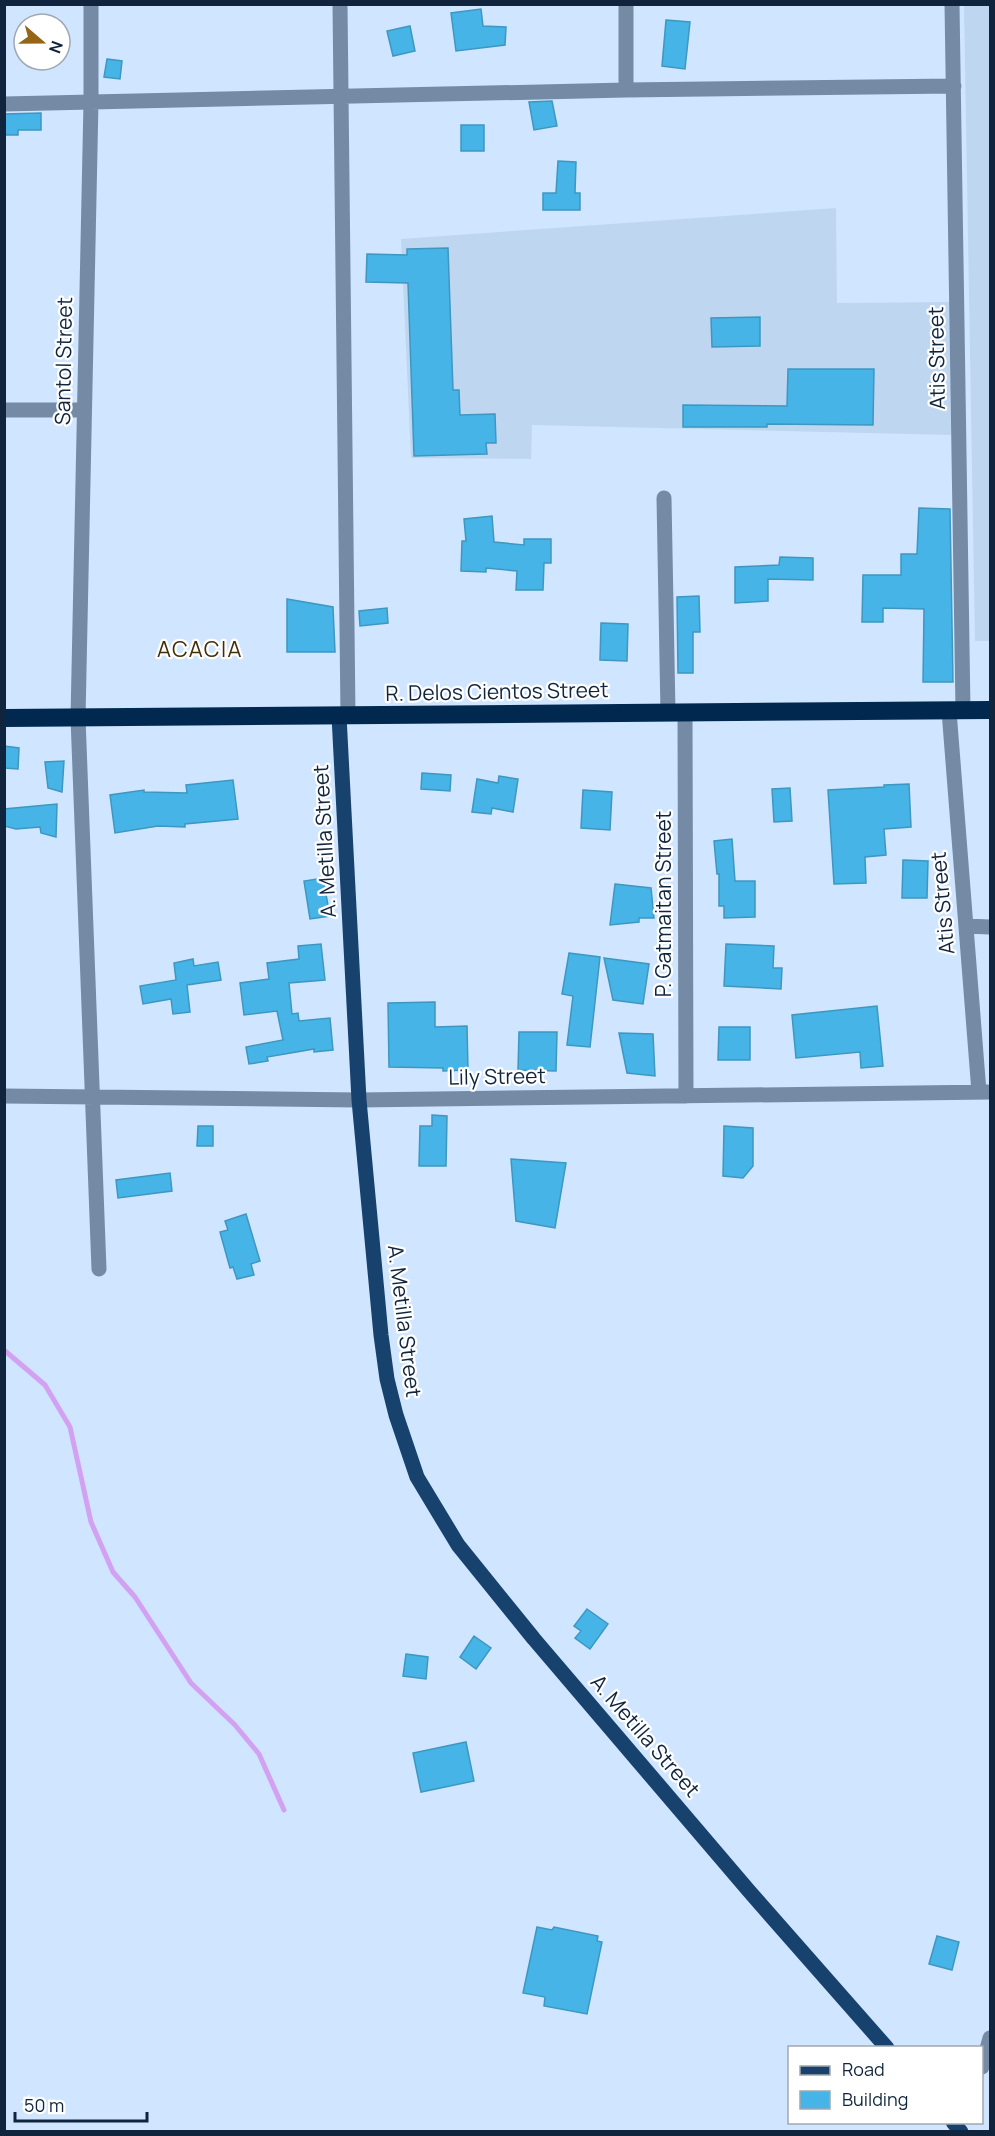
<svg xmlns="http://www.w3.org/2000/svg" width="995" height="2136" viewBox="0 0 995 2136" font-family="Manrope,sans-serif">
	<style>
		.built { fill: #bfd6f1 }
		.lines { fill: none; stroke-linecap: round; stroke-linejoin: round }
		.stream { stroke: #d3a1f2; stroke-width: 5 }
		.building { fill: #46b4e7; stroke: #3e97c0; stroke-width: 1.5 }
		.minor { stroke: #758ba5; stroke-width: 15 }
		.major { stroke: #18426e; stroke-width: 15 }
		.highway { stroke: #012950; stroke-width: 18 }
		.labels { text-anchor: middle; stroke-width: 4.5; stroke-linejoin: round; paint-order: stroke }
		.street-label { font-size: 21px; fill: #10253d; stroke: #fff }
		.neighbourhood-label { font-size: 22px; letter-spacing: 1.5px; fill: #452d09; stroke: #fff }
	</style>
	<rect width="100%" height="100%" fill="#d0e5ff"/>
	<path class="built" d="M964 5H990V641H975Z
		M836 208 837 303 950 302 951 435 532 425 531 459 411 458 401 239Z"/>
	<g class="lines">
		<path class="stream" d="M4 1350 45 1385 70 1427 91 1522 113 1572 135 1597 191 1683 235 1725 259 1754 284 1810"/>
	</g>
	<path class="building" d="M481 9 483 26 506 27 505 45 456 51 451 13Z
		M666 20 690 22 685 69 662 66Z
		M410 26 415 51 393 56 387 31Z
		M107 59 122 61 120 79 104 77Z
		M552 101 557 126 534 130 529 102Z
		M41 113V130H18V135H4V114Z
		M461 125H484V151H461Z
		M558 161 576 162 575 193H580V210H543V193H556Z
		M448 248 453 390H459L460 415 495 414 496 443H486L487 454 414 456 408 283 366 282 367 254 407 255V249Z
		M760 317V346L712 347 711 318Z
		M788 369H874L873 425 767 424V427H683V405L787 406Z
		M919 508 950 509 953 682H923L924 609 883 608V622H862L863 575H901V554H917Z
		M492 516 494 542 524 545V539H551V563H544L543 590H516L517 571 486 568V572L461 571 462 541H466L464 519Z
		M780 557 813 558V580L768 579V601L735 603V567L779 565Z
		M699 596 700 632H693V673H678L677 597Z
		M287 599 333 607 335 652H287Z
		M387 608 388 623 360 626 359 611Z
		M601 623 628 624 627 661 600 660Z
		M4 746 19 748 18 769 4 768Z
		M64 761 62 792 48 788 45 762Z
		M422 773 451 775 450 791 421 789Z
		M499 776 518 779 513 812 492 808 491 814 472 812 477 779 498 783Z
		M233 780 238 819 185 824V827L158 826 115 833 110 795 144 790V792L187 793 186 785Z
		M909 784 911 827 884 829 886 855 865 857 866 883 834 884 828 790 884 787V785Z
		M790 788 792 821 774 822 772 789Z
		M583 790 612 792 610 830 581 828Z
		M57 804 56 837 41 833 40 827 16 829 4 826V809Z
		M732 839 735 881H755V917L724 918V906H719V874H717L714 841Z
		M903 860 928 861 927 898H902Z
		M323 878 330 916 310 919 304 881Z
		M615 884 651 888 654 918H639V922L610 925Z
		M321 944 325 980 289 983 292 1014 298 1013 299 1021 330 1018 333 1050 314 1052V1049L267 1057 268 1061 249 1064 246 1047 283 1040 277 1011 244 1015 240 983 269 979 267 963 299 959 298 946Z
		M726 944 774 946 773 968H782L781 989 724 986Z
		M569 953 600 957 590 1047 567 1045 573 996 562 994Z
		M604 958 649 964 643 1004 613 1000Z
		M193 959 194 966 218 962 221 980 187 985 190 1012 173 1014 171 999 143 1004 140 986 176 980 174 963Z
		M435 1002V1027L467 1026 468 1070 443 1071V1068L389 1067 388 1003Z
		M877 1006 883 1066 861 1068 860 1052 796 1058 792 1015Z
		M719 1027H750V1060H718Z
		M519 1032H557L556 1071 518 1070Z
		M619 1033 653 1034 655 1076 627 1073Z
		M432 1115 447 1116 446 1166H419L420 1126H432Z
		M198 1126H213V1146H197Z
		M724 1126 753 1128V1166L743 1178 723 1176Z
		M511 1159 566 1163 555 1228 516 1221Z
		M170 1173 172 1191 118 1198 116 1180Z
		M246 1214 260 1261 251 1264 254 1275 237 1279 233 1267 230 1268 220 1232 228 1230 225 1221Z
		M587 1609 608 1624 590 1649 575 1638 581 1631 574 1626Z
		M474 1636 491 1648 476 1669 460 1657Z
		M406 1654 428 1657 426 1679 403 1676Z
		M466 1742 474 1781 421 1792 413 1753Z
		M537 1927 552 1930 554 1927 598 1936 597 1941 602 1942 587 2014 544 2006 545 1997 523 1993Z
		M937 1936 959 1942 952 1970 929 1964Z"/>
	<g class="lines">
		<path class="minor" d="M91 4V102L78 718 99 1269
			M340 4 348 716
			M952 4 963 710
			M626 90V4
			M4 104 626 90 954 86
			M4 410H84
			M664 498 668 713
			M949 711 979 1092
			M685 713 686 1096
			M966 926 990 927
			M4 1096 359 1100 990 1092
			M982 2067 990 2038"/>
		<path class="major" d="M339 716 359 1100 381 1335 387 1379 396 1415 417 1477 458 1545 534 1639 749 1891 887 2048
			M953 2122 961 2132"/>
		<path class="highway" d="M4 718 990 710"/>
	</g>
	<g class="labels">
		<g class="street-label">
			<text transform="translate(937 358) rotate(-91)" y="7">Atis Street</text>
			<text transform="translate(64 361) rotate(-89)" y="7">Santol Street</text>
			<text transform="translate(497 692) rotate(-1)" y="7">R. Delos Cientos Street</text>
			<text transform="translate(325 841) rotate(-93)" y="7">A. Metilla Street</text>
			<text transform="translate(943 903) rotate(-95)" y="7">Atis Street</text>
			<text transform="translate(664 904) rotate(-90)" y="7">P. Gatmaitan Street</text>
			<text transform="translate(497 1077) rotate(-1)" y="7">Lily Street</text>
			<text transform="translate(404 1321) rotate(83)" y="7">A. Metilla Street</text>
			<text transform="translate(645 1736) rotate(49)" y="7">A. Metilla Street</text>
		</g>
		<g class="neighbourhood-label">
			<text x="200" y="657">ACACIA</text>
		</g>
	</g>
	<rect width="995" height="2136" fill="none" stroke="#10253d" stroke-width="12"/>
	<rect x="788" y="2046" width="195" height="78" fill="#ffffff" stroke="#9fa8b1" stroke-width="1.5"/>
	<rect x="800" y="2066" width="30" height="9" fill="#18426e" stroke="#9fa8b1" stroke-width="1.5"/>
	<text x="842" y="2076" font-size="18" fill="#10253d">Road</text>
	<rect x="800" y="2091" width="30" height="18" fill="#46b4e7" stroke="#9fa8b1" stroke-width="1.5"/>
	<text x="842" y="2106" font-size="18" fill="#10253d">Building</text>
	<g transform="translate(42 42) rotate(110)"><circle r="28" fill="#ffffff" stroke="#9fa8b1" stroke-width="1.5"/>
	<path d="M0-4.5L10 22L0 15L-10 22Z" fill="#966416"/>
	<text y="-9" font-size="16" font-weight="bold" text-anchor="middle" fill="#10253d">N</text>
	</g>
	<path d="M15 2112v9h132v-9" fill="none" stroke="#10253d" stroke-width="3"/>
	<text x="24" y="2112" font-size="18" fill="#10253d" stroke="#ffffff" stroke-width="4.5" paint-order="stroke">50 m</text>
</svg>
